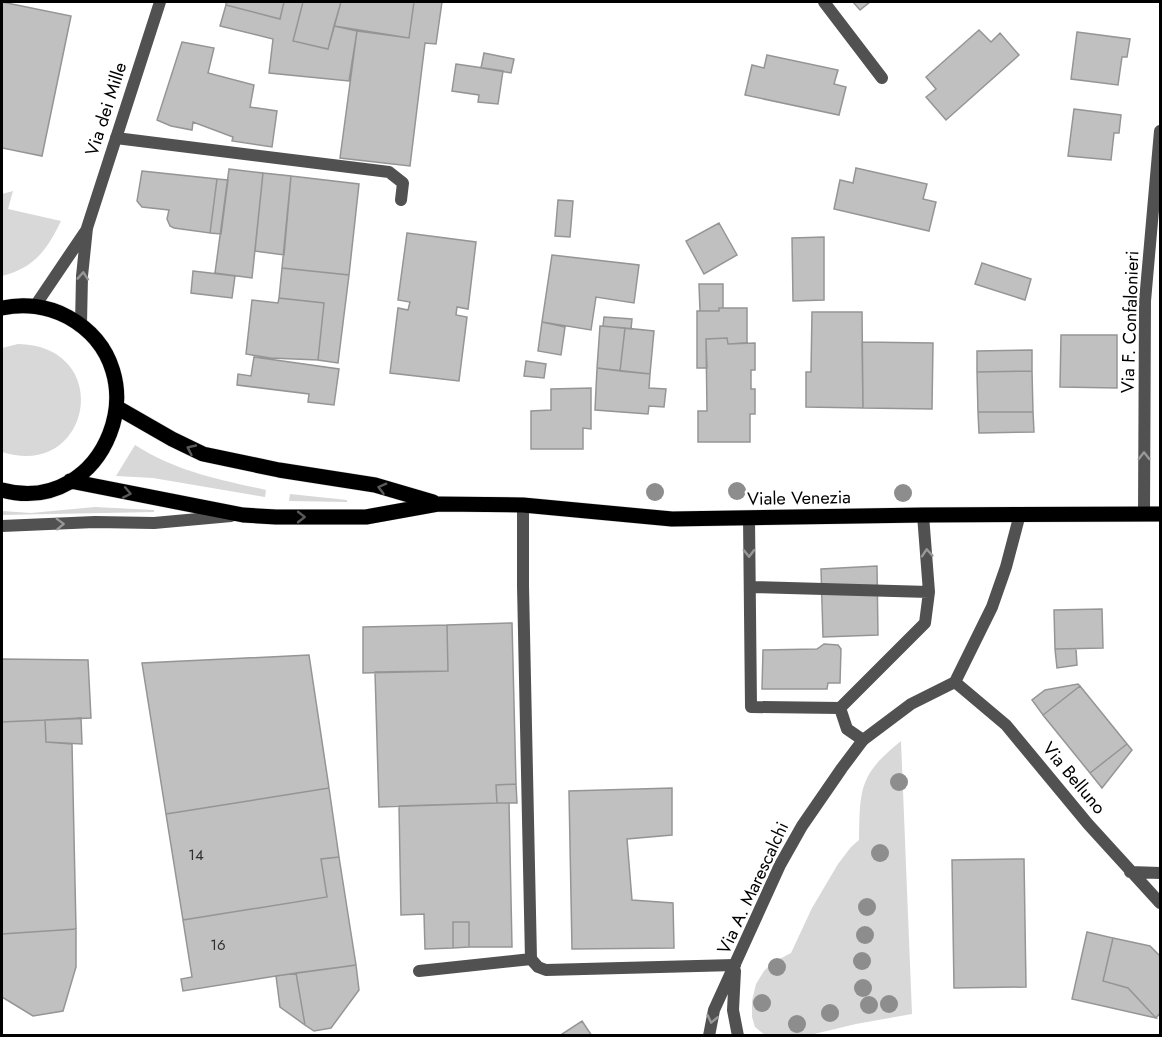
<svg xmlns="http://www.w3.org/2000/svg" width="1162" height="1037" viewBox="0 0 1162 1037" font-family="Jost,sans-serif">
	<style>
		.green { fill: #d8d8d8 }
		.building { fill: #c0c0c0; stroke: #959595; stroke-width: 1.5 }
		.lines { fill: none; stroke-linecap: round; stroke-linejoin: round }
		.primary-casing { stroke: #dbdbdb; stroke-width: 16 }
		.service { stroke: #515151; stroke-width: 12 }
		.minor { stroke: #515151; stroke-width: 12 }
		.tertiary { stroke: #515151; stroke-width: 12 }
		.primary { stroke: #000; stroke-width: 15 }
		.tree { fill: #8d8d8d }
		.oneway { stroke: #979797 }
		.oneway2 { stroke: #595959 }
		.labels { text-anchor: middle; stroke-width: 5; stroke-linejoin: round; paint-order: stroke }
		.number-label { font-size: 15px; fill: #303030 }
		.street-label { font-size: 18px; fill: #000; stroke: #fff }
	</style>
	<rect width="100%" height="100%" fill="#fff"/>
	<path class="green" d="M13 191 8 209 61 221C47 250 34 268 2 276V194Z
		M18 344C116 346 91 481 2 452V348Z
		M135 445C178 472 217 479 266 490L265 497 153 478 116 476Z
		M290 494 347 500V502L289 501Z
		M95 507 154 510V512L2 515V511L31 513Z
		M901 741 912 1014 856 1024 810 1035H765L755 1027 752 1017V1001L756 984 764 971 772 963 791 953 812 908 838 864 851 847 859 840C860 788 859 775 901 741Z"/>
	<path class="building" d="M2 2 71 16 42 156 2 148Z
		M226 2H284L280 19 226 5Z
		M284 2H303L293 41 328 49 334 26 357 31 349 81 269 73 273 39 220 26 226 5 280 19Z
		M303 2H341L328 49 293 41Z
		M341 2H414L409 38 334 26Z
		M414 2H442L436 44 425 43 410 166 340 158 357 31 409 38Z
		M853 2H870L860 10Z
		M979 30 991 42 1000 33 1019 55 946 120 926 97 936 89 926 77Z
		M1077 32 1130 39 1127 57H1122L1118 85 1071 79Z
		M182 42 214 48 208 73 254 85 250 107 277 111 272 147 232 141 233 137 193 122 192 130 171 126 157 120Z
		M484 53 514 59 511 73 481 68Z
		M767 55 838 70 834 84 846 87 839 115 745 95 752 65 764 68Z
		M456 64 503 71 498 104 478 102 479 95 452 91Z
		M1074 109 1121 115 1119 133H1114L1111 160 1068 156Z
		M856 168 927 184 923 199 936 202 929 231 834 209 840 180 853 183Z
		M229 169 263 173 252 278 215 273Z
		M142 171 217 179 210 233 174 228 170 226 167 219 169 210 142 207 137 201Z
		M263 173 291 176 284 255 255 251Z
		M291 176 359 184 349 275 282 268Z
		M217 179 228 180 221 234 210 233Z
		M558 200 573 201 570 237 555 236Z
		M719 223 737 255 704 274 686 241Z
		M407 233 476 242 468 309 457 307 456 315 467 317 459 381 390 373 398 308 408 310 410 302 398 300Z
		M824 237V300L793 301 792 238Z
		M552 255 639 265 634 303 596 297 591 330 542 322Z
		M982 263 1031 279 1025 300 975 284Z
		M282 268 349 275 338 363 318 360 324 303 279 298Z
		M193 271 235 276 232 298 191 293Z
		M699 284H723V308H719V311H700Z
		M279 298 324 303 318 360 270 358 246 354 252 300 278 303Z
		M719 308H747V343L728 344 727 338 706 339 707 368H697V311H719Z
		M812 312H862L863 408 806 407V372H811Z
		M604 317 632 319 631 329 603 326Z
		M542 322 565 327 561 355 538 351Z
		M600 326 625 328 620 371 597 368Z
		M625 328 654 331 650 374 620 371Z
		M1061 335H1117V388L1060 387Z
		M727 338 728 344 755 343V370H751V389H755V414H750V442H698V411H707L706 339Z
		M862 342 933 343 932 409 863 408Z
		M1032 350V371L977 372V351Z
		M254 357 339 369 334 405 308 402 309 394 237 385 238 374 251 376Z
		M526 361 546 364 544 378 524 376Z
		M597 368 650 374 649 388 666 389 664 407 649 406 648 414 595 410Z
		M1032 371 1033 412H978L977 372Z
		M591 388V429L583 428V449H531V411L551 410V389Z
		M978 412H1033L1034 432 979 433Z
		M877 566 878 635 823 637 821 569Z
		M1102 609 1103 648 1055 649 1054 610Z
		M512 623 516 784 496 785 497 803 379 807 375 672 448 671 447 625Z
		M447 625 448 671 363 673V627Z
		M824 644 838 645 841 649 840 683H828L827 689H762L763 650 817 649Z
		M1055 649H1076L1077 665 1057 668Z
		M309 655 329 788 166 814 142 663Z
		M2 659 88 660 91 718 2 722Z
		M1078 684 1080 686 1043 715 1032 700 1045 690Z
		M1080 686 1127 744 1090 773 1043 715Z
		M81 718 82 744 46 742 45 720Z
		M45 720 46 742 72 744 76 929 2 934V722Z
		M1127 744 1132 750 1102 788 1090 773Z
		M516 784 517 803H497L496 785Z
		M329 788 339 857 321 859 327 897 183 920 166 814Z
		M672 788V835L627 839 632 900 673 903 674 948 572 949 569 791Z
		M497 803H509L512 947H469V922H453V948L425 949 424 914 401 915 399 806Z
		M339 857 356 965 276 976 183 991 181 979 192 977 183 920 327 897 321 859Z
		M1024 859 1026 987 954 988 952 860Z
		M453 922H469V947L453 948Z
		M76 929V967L63 1011 33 1016 2 997V934Z
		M1087 932 1113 938 1103 981 1128 988 1156 1018 1072 999Z
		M1113 938 1150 946 1160 956V1013L1156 1018 1128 988 1103 981Z
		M356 965 359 990 331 1028 314 1031 305 1025 296 973Z
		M296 973 305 1025 280 1007 276 976Z
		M582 1021 592 1036H559Z"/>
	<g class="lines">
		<g class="primary-casing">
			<path id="primary" d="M2 308C24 303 48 306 68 317 164 370 105 518 2 490
				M118 408 172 439 203 454 279 470 375 485 433 502
				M70 481 243 515 276 517H366L438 504 523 505 672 519 923 515 1160 514"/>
		</g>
		<path class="service" d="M116 138 389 172 403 183 401 200
			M523 505V586L531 959
			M749 518 751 707 840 708 925 623 929 592 923 515
			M751 587 929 592
			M840 708 847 729 863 740
			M419 971 531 959 538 967 546 970 735 965"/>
		<path class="minor" d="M824 2 882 78
			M1144 514 1145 301 1160 131
			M955 682 1006 725 1088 824 1160 903
			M1130 872 1160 873
			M735 971 733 1010 738 1036
			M709 1036 714 1010 780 865 802 826 842 768 863 740 911 704 955 682 992 607 1006 567 1020 514"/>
		<path class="tertiary" d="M35 306 87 229
			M81 324 82 276 87 228 160 2
			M2 526 95 522 154 523 231 516"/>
		<use href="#primary" class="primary"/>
	</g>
	<g class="tree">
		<circle cx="737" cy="491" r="9"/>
		<circle cx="655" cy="492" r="9"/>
		<circle cx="903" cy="493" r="9"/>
		<circle cx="899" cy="782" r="9"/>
		<circle cx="880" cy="853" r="9"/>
		<circle cx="867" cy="907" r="9"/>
		<circle cx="865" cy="935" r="9"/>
		<circle cx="862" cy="961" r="9"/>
		<circle cx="777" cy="967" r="9"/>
		<circle cx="863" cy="988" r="9"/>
		<circle cx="762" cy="1003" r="9"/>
		<circle cx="889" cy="1004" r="9"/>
		<circle cx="869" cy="1005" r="9"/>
		<circle cx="830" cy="1013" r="9"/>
		<circle cx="797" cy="1024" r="9"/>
	</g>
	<defs><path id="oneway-chevron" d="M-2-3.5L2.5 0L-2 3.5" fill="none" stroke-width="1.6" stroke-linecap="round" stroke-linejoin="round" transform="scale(1.5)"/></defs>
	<g class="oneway">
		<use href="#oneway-chevron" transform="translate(83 276) rotate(-86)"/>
		<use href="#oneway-chevron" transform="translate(1144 456) rotate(-90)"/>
		<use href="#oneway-chevron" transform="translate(60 524) rotate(-2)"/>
		<use href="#oneway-chevron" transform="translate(749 553) rotate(89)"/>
		<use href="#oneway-chevron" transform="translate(927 553) rotate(-94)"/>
		<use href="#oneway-chevron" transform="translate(712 1019) rotate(103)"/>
	</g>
	<g class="oneway2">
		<use href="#oneway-chevron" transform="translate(191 449) rotate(-155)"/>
		<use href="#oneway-chevron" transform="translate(382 488) rotate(-165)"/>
		<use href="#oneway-chevron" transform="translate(127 493) rotate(11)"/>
		<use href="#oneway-chevron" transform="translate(301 517)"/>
	</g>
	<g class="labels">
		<g class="number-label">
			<text x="196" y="860">14</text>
			<text x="218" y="950">16</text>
		</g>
		<g class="street-label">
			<text transform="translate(106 109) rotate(-72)" y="6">Via dei Mille</text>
			<text transform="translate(1130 322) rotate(-88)" y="6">Via F. Confalonieri</text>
			<text transform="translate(799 498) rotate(-1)" y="6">Viale Venezia</text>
			<text transform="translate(1074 778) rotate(50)" y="6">Via Belluno</text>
			<text transform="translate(753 888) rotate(-65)" y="6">Via A. Marescalchi</text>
		</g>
	</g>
	<rect width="1162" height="1037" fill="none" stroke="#000000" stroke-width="6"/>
</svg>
